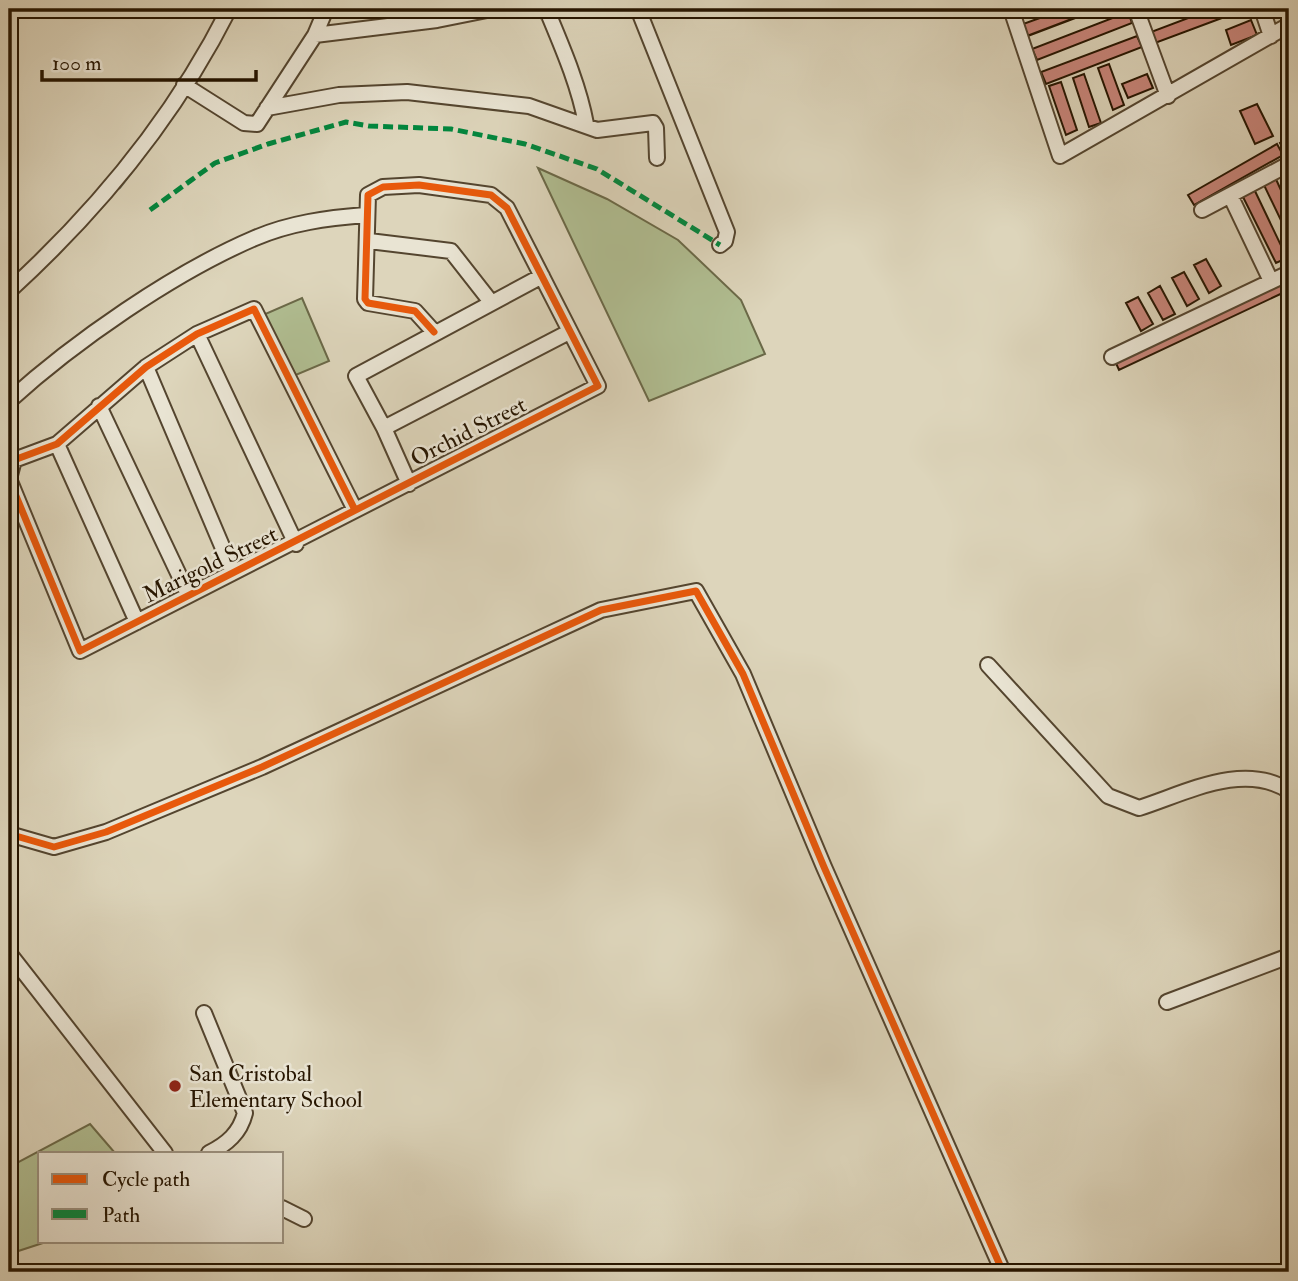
<svg xmlns="http://www.w3.org/2000/svg" width="1298" height="1281" viewBox="0 0 1298 1281" font-family="'IM FELL Double Pica',serif">
	<style>
		.green { fill: #b0bd91; stroke: #6b6948; stroke-width: 2 }
		.lines { fill: none; stroke-linecap: round; stroke-linejoin: round }
		.stream { stroke: #677769; stroke-width: 4.5 }
		.building { fill: #c8857a; stroke: #261500; stroke-width: 2 }
		.street-casing { stroke: #54452f; stroke-width: 18 }
		.street { stroke: #e9e4d3; stroke-width: 14 }
		.quiet { stroke: #00873e; stroke-width: 5; stroke-dasharray: 10 5; stroke-linecap: butt }
		.cycleway-casing { stroke: #e9e4d3; stroke-width: 11 }
		.cycleway { stroke: #e8590c; stroke-width: 7 }
		.poi-dot { fill: #8f2418; stroke: #e9e4d3; stroke-width: 2.5 }
		.labels { text-anchor: middle; stroke-width: 5; stroke-linejoin: round; paint-order: stroke }
		.street-label { font-size: 23px; fill: #261500; stroke: #e9e4d3 }
		.poi-label { font-size: 23px; fill: #261500; stroke: #e9e4d3; text-anchor: start }
	</style>
	<rect width="100%" height="100%" fill="#ddd5bb"/>
	<filter id="stains"><feTurbulence type="fractalNoise" baseFrequency=".00286" numOctaves="4"/><feColorMatrix values="0 0 0 0 .2 0 0 0 0 .09 0 0 0 0 .02 0 0 0 .5 -.17"/></filter>
	<radialGradient id="worn" r=".72"><stop offset=".6" stop-color="#630" stop-opacity="0"/><stop offset="1" stop-color="#630" stop-opacity=".3"/></radialGradient>
	<path class="green" d="M538 168 607 199 678 240 741 300 765 354 649 401Z
		M302 298 329 361 291 377 263 315Z
		M90 1124 115 1153H40V1241H49L9 1254V1167Z"/>
	<g class="lines">
		<path class="stream" d="M119 187 133 169
			M79 231 106 201"/>
	</g>
	<path class="building" d="M1064 9H1098L1027 36 1023 24Z
		M1065 9H1099L1028 36 1023 24Z
		M1144 9H1171L1148 17Z
		M1212 9H1246L1155 43 1151 32Z
		M1128 12 1132 23 1037 60 1032 49Z
		M1251 20 1257 35 1231 45 1226 30Z
		M1137 36 1142 47 1046 84 1041 72Z
		M1109 64 1124 105 1113 110 1098 68Z
		M1084 74 1101 123 1089 127 1073 78Z
		M1147 74 1153 88 1128 98 1122 84Z
		M1061 82 1077 130 1066 135 1049 86Z
		M1257 104 1273 136 1255 144 1240 111Z
		M1289 138V152L1286 154 1280 143Z
		M1277 144 1283 155 1194 205 1188 195Z
		M1275 177 1289 208V237L1263 183Z
		M1254 189 1287 258 1276 263 1242 195Z
		M1206 259 1221 286 1209 293 1194 265Z
		M1184 272 1199 299 1187 306 1172 278Z
		M1289 277V290L1119 370 1115 361Z
		M1160 286 1175 314 1163 320 1148 293Z
		M1138 297 1153 324 1141 331 1126 303Z"/>
	<g class="lines">
		<g class="street-casing">
			<path id="street" d="M540 9 548 13C563 49 579 86 586 124
				M638 9 727 232 725 241 720 245
				M1011 9 1060 156 1289 25
				M1136 9 1168 96
				M1262 9 1271 36
				M315 35 437 20 492 9
				M184 85 244 123 257 124 315 35 326 9
				M267 108 339 95 407 92 529 106 597 130 653 123 656 128 657 158
				M1230 195 1271 281
				M1202 210 1289 164
				M369 241 451 251 491 302
				M9 291C98 210 175 116 229 9
				M197 334 296 544
				M1112 357 1289 273
				M146 367 233 572
				M9 401C74 342 173 273 255 238 290 223 327 218 365 215
				M99 406 188 594
				M384 428 569 332
				M57 444 137 622
				M409 484 384 428 356 376 542 276
				M355 510 254 309 197 334 146 367 57 444 14 460 9 479 80 651C253 564 425 475 598 386L507 208 491 195 419 185 383 187 368 195 365 299 368 303 415 311 434 332
				M988 665 1108 796 1139 808C1186 793 1244 761 1289 791
				M9 834 54 847 106 832 262 767 601 610 696 591 743 674 824 867 1003 1272
				M9 953 165 1153
				M1167 1002 1289 956
				M204 1013 245 1113C240 1133 227 1144 209 1153
				M282 1208 304 1219"/>
		</g>
		<use href="#street" class="street"/>
		<path class="quiet" d="M150 210 215 163 268 144 346 122 369 126 451 129 525 144 597 169 720 245"/>
		<g class="cycleway-casing">
			<path id="cycleway" d="M355 510 254 309 197 334 146 367 57 444 14 460 9 479 80 651C253 564 425 475 598 386L507 208 491 195 419 185 383 187 368 195 365 299 368 303 415 311 434 332
				M9 834 54 847 106 832 262 767 601 610 696 591 743 674 824 867 1003 1272"/>
		</g>
		<use href="#cycleway" class="cycleway"/>
	</g>
	<circle class="poi-dot" cx="175" cy="1086" r="7"/>
	<g class="labels">
		<g class="street-label">
			<text transform="translate(468 431) rotate(-27)" y="8">Orchid Street</text>
			<text transform="translate(210 564) rotate(-26)" y="8">Marigold Street</text>
		</g>
		<g class="poi-label">
			<text x="189" y="1081">San Cristobal<tspan x="189" dy="26">Elementary School</tspan></text>
		</g>
	</g>
	<rect width="1298" height="1281" fill="none" stroke="#ddd5bb" stroke-width="35"/>
	<rect x="10" y="10" width="1277" height="1260" fill="none" stroke="#261500" stroke-width="3.5"/>
	<rect x="18" y="18" width="1263" height="1246" fill="none" stroke="#261500" stroke-width="2"/>
	<rect x="38" y="1152" width="245" height="91" fill="#e9e4d3" stroke="#9b917f" stroke-width="2"/>
	<rect x="52" y="1174" width="35" height="10" fill="#e8590c" stroke="#9b917f" stroke-width="2"/>
	<text x="102" y="1186" font-size="21" fill="#261500">Cycle path</text>
	<rect x="52" y="1209" width="35" height="10" fill="#00873e" stroke="#9b917f" stroke-width="2"/>
	<text x="102" y="1222" font-size="21" fill="#261500">Path</text>
	<path d="M42 70v10h214v-10" fill="none" stroke="#261500" stroke-width="3.5"/>
	<text x="52" y="70" font-size="21" fill="#261500" stroke="#e9e4d3" stroke-width="5" paint-order="stroke">100 m</text>
	<rect width="100%" height="100%" filter="url(#stains)"/>
	<rect width="100%" height="100%" fill="url(#worn)"/>
</svg>
